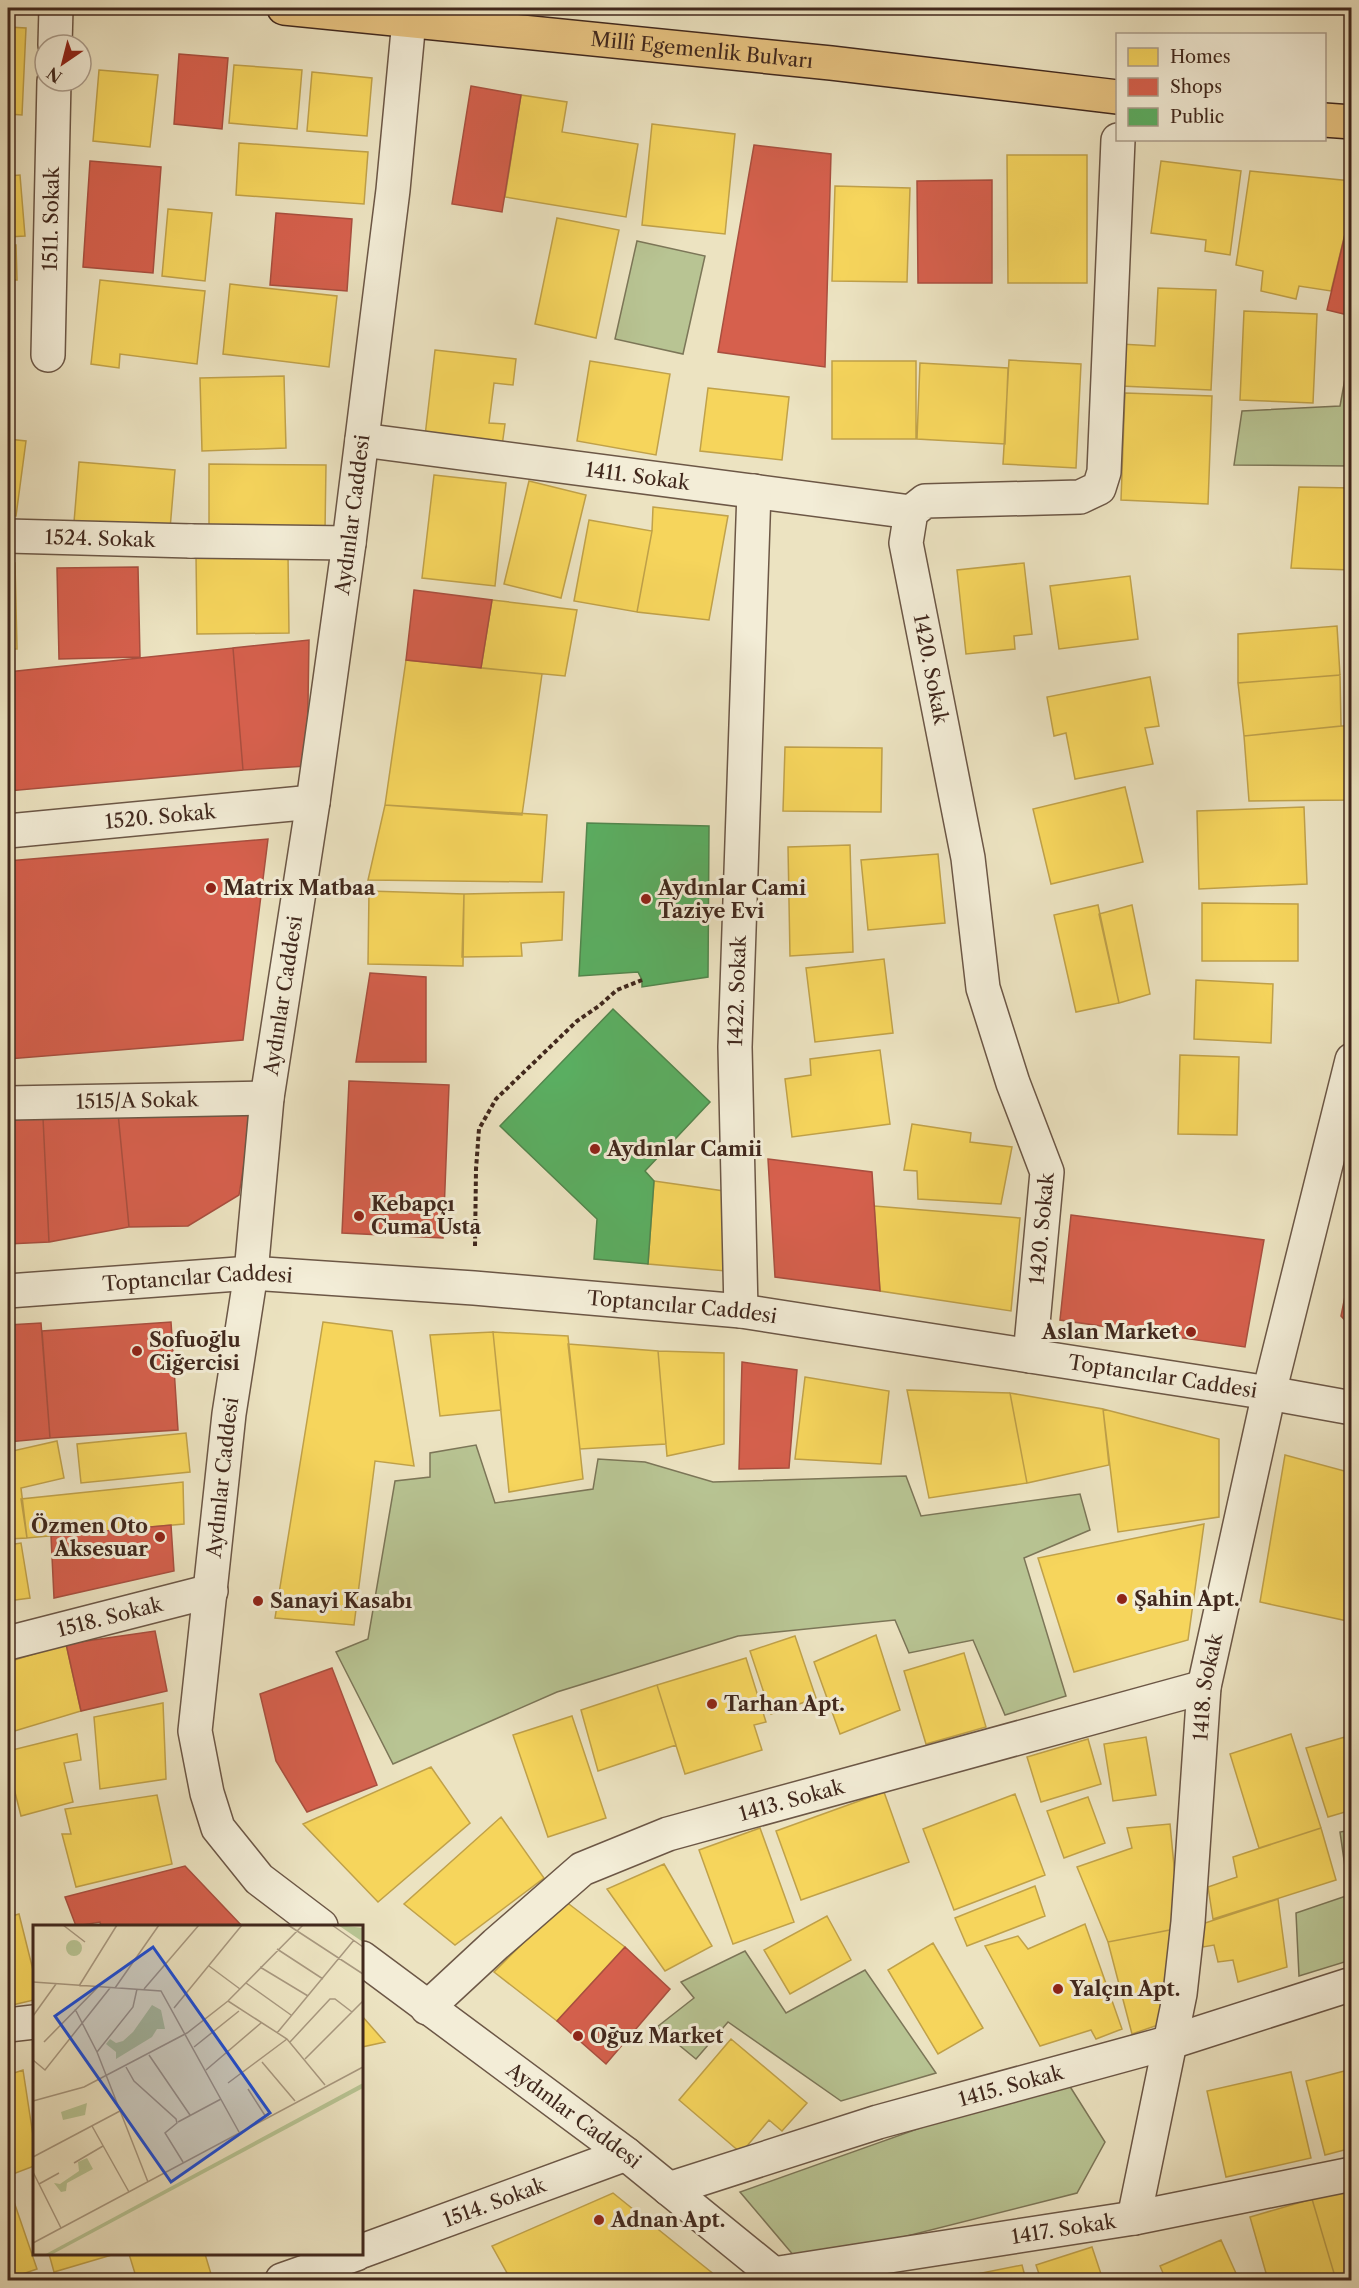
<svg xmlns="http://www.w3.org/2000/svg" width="1359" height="2288" viewBox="0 0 1359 2288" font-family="'Libre Caslon Text',serif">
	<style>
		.green { fill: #b8c493; stroke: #7c7658; stroke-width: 1.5 }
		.homes { fill: #f6d55c; stroke: #c0a149; stroke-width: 1.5 }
		.shops { fill: #d6604d; stroke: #a94f3f; stroke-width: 1.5 }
		.public { fill: #5aae61; stroke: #52864d; stroke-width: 1.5 }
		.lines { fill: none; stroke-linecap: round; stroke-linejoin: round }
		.pedestrian-casing { stroke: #6c5746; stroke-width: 36 }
		.minor-casing { stroke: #6c5746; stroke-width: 36 }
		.tertiary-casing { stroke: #6c5746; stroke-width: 36 }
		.primary-casing { stroke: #41281d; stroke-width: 36 }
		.path { stroke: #41281d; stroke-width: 4; stroke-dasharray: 4.5 3; stroke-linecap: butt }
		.pedestrian { stroke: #f3edd7; stroke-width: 33 }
		.minor { stroke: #f3edd7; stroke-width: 33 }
		.tertiary { stroke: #f3edd7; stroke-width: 33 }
		.primary { stroke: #e6c280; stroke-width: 33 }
		.poi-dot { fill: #8f2418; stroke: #f3edd7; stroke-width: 2 }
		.labels { text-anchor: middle; stroke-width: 6; stroke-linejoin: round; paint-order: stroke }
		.street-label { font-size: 20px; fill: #41281d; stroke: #f3edd7 }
		.poi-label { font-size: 20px; font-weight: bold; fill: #41281d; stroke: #f3edd7; text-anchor: start }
		.inset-road { fill: none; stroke: #a8987f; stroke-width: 1.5 }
		.view { fill: #1d4ed8; fill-opacity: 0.15; stroke: #1d4ed8; stroke-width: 3 }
		.inset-edge { fill: none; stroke: #41281d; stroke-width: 3 }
	</style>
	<rect width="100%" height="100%" fill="#ece3c1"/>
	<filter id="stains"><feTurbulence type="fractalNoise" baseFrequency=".00333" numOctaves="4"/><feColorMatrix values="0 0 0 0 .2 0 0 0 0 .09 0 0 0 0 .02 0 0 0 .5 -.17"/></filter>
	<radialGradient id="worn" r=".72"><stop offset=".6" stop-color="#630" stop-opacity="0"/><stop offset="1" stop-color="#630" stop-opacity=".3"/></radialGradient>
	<path class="green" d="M637 241 705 256 683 354 615 339Z
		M1351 346V466L1234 465 1242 411 1340 406Z
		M476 1445 495 1503 593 1489 598 1459 645 1462 713 1482 906 1476 921 1516 1080 1494 1090 1530 1024 1558 1066 1696 1005 1715 973 1640 909 1653 895 1620 738 1636 557 1692 393 1764 336 1652 368 1639 395 1481 430 1477V1453Z
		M1351 1830V1960L1299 1976 1296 1913 1349 1895 1340 1832Z
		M745 1951 786 2013 865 1970 936 2073 841 2101 728 2022 696 2059 657 2027 694 1998 681 1982Z
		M1064 2077 1105 2142 1077 2193 800 2263 740 2192Z"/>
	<path class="homes" d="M8 27 26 28 22 115 8 114Z
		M234 65 302 70 297 129 229 123Z
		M99 70 158 75 150 147 93 141Z
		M312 72 372 78 367 136 307 131Z
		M521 95 567 102 562 132 638 144 626 217 505 197Z
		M652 124 735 134 725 234 642 225Z
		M239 143 368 152 364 204 236 195Z
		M1007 155H1087V283H1008Z
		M1161 161 1241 171 1230 255 1205 251 1206 240 1151 233Z
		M1250 171 1352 181V205L1331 291 1299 286 1296 299 1261 291 1263 271 1236 265Z
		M20 175 25 236 8 237V176Z
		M835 186 910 188 907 282 832 281Z
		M168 209 212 213 205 281 162 276Z
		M557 218 619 230 596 338 535 324Z
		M8 245H16L17 280H8Z
		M100 280 205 291 197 364 120 354 119 368 91 364Z
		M230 284 337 296 329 367 223 354Z
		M1158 288 1216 290 1211 390 1120 386 1121 344 1155 346Z
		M1244 311 1317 314 1313 403 1240 400Z
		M435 350 516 359 513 385 494 383 489 423 505 424 502 446 425 436Z
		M1009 360 1081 364 1076 468 1003 464Z
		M590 361 670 374 656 455 577 441Z
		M832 361H916V439H832Z
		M920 363 1008 368 1005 444 917 439Z
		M284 376 286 448 202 451 200 378Z
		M708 388 789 397 782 460 700 451Z
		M1125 393 1212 396 1208 504 1121 500Z
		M8 439 26 441 16 516 8 515Z
		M79 462 175 470 170 529 74 522Z
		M209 464 326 465 325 531 209 530Z
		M434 475 506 483 495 586 422 578Z
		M529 481 586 495 561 598 504 584Z
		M1299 487 1352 488V570L1291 568Z
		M653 507 728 516 709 620 637 612 652 531Z
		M589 520 652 531 637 612 574 601Z
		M196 555H288L289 633 197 634Z
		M8 563H15L17 649H8Z
		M1024 563 1032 634 1014 636 1015 649 966 654 957 570Z
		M1130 576 1138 639 1059 649 1050 586Z
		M492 600 577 610 565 676 481 668Z
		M1337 626 1340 675 1238 683V634Z
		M406 660 542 674 522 815 385 805Z
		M1340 675 1341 726 1244 736 1238 683Z
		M1150 677 1159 726 1145 728 1153 764 1075 779 1066 733 1054 736 1047 697Z
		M1352 725V800L1249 801 1244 736Z
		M785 747 882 748 881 812 783 811Z
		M1125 787 1143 862 1051 884 1033 809Z
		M385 805 547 815 542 882 368 880Z
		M1304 807 1307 884 1199 889 1197 811Z
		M850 845 853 952 790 956 788 847Z
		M938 854 945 923 868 930 861 860Z
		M369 891 464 894 463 966 368 964Z
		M564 892 562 940 521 943 522 956 462 957 464 894Z
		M1202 903 1298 904V961H1202Z
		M1098 905 1119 1003 1076 1012 1054 915Z
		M1132 905 1150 994 1119 1003 1099 914Z
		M884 959 893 1033 815 1042 806 968Z
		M1196 980 1273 984 1271 1043 1194 1039Z
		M880 1050 890 1124 792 1137 785 1079 811 1075 810 1059Z
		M1180 1055 1239 1057 1237 1135 1178 1134Z
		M912 1124 971 1133 970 1142 1012 1147 1001 1204 918 1199 917 1171 904 1170Z
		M654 1181 724 1191 726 1271 648 1264Z
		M874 1206 1020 1218 1011 1311 880 1291Z
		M323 1322 392 1331 414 1466 375 1461 354 1625 275 1618Z
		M493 1332 568 1336 583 1479 509 1492Z
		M493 1332 501 1410 440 1416 430 1335Z
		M568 1344 658 1351 666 1444 580 1449Z
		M658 1351 724 1353V1444L667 1456Z
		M805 1377 889 1391 881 1464 795 1459Z
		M907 1390 1010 1393 1027 1483 929 1498Z
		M1010 1393 1103 1409 1109 1465 1027 1483Z
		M1103 1409 1219 1439V1517L1118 1532Z
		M186 1433 190 1472 81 1483 77 1444Z
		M57 1441 64 1478 21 1488 27 1538 8 1539V1452Z
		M1285 1455 1352 1473V1622L1260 1602Z
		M183 1482 184 1524 27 1538 21 1499Z
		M1204 1524 1188 1640 1074 1672 1038 1558Z
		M21 1543 30 1598 8 1601V1545Z
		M876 1635 900 1710 840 1734 814 1662Z
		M795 1636 816 1698 771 1714 750 1651Z
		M66 1644 81 1711 8 1733V1662Z
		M964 1653 986 1727 926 1744 904 1671Z
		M746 1658 766 1722 754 1725 762 1750 685 1774 657 1685Z
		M657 1685 676 1745 598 1771 581 1710Z
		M163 1703 166 1779 100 1789 94 1717Z
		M572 1716 606 1818 548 1837 513 1735Z
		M77 1734 81 1760 64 1763 73 1802 21 1816 8 1765V1751Z
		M1291 1734 1321 1828 1259 1848 1230 1754Z
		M1352 1735V1810L1328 1817 1306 1748Z
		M1146 1737 1156 1795 1113 1801 1104 1744Z
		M1088 1739 1101 1784 1041 1802 1027 1757Z
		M431 1767 470 1823 378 1902 303 1824Z
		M884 1792 909 1862 801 1900 776 1831Z
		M1015 1794 1045 1875 954 1910 923 1829Z
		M157 1795 172 1864 76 1887 62 1834H71L65 1809Z
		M1088 1797 1105 1843 1064 1858 1047 1811Z
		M501 1817 544 1878 455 1945 404 1904Z
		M1170 1824 1180 1928 1108 1942 1077 1867 1132 1848 1127 1828Z
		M760 1828 794 1922 733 1944 699 1850Z
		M1321 1828 1336 1880 1213 1919 1208 1887 1237 1877 1233 1857Z
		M664 1864 712 1946 665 1971 607 1889Z
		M1035 1886 1045 1916 967 1946 955 1918Z
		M1278 1899 1287 1967 1238 1982 1233 1960 1218 1962 1214 1945 1203 1947 1199 1925Z
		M565 1901 625 1947 557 2021 494 1972Z
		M19 1914 34 1974V2000L8 2006V1917Z
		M827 1916 851 1960 790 1994 764 1950Z
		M1085 1924 1122 2029 1096 2039 1091 2030 1040 2046 985 1946 1018 1936 1028 1949Z
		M1180 1928 1164 2023 1132 2034 1108 1942Z
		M933 1943 983 2028 938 2054 888 1970Z
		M362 2016 385 2042 362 2047Z
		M731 2039 807 2103 782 2131 769 2120 741 2153 679 2100Z
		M1352 2069V2148L1325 2155 1306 2081Z
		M23 2070 34 2142V2166L8 2176V2075Z
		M1291 2072 1311 2158 1226 2177 1207 2091Z
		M1344 2191 1352 2217V2280H1336L1312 2199Z
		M11 2193 37 2269 8 2279V2194Z
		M613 2193 721 2280H511L492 2246Z
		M1312 2199 1336 2280H1268L1250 2217Z
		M1221 2240 1239 2280H1166L1160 2266Z
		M1092 2247 1103 2280H1041L1036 2265Z
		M49 2254H115L54 2272Z
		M129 2254H205L211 2274 189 2280H137Z
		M1022 2265 1026 2280H947Z"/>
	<path class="shops" d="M179 54 228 58 222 129 174 124Z
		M471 86 521 95 502 212 452 204Z
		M754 145 831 154 825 367 718 352Z
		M90 161 161 167 153 273 83 267Z
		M992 180V283H918L917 181Z
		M1352 205V316L1327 310Z
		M276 213 352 219 347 291 270 285Z
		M138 567 140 657 59 659 57 568Z
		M414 590 492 600 481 668 406 660Z
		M309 640 307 766 243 770 233 648Z
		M233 648 243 770 8 791V672Z
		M268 839 243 1040 8 1059V861Z
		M370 973 426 977V1062H356Z
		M349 1081 449 1085 443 1238 342 1233Z
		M118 1113 129 1227 49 1242 43 1118Z
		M118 1113H252L239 1195 188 1226 129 1227Z
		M43 1118 49 1242 8 1244V1120Z
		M768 1159 872 1172 880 1291 775 1277Z
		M1071 1215 1264 1240 1245 1347 1060 1320Z
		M1352 1262V1328L1341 1316Z
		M171 1322 178 1430 50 1438 42 1331Z
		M41 1323 50 1438 8 1442V1325Z
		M742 1362 797 1370 789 1468 739 1469Z
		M171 1525 174 1571 54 1598 51 1536Z
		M155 1631 167 1691 81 1711 66 1644Z
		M332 1668 377 1785 307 1812 276 1761 260 1694Z
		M185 1866 242 1926H101L100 1922 76 1926 65 1897Z
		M625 1947 670 1989 606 2064 557 2021Z"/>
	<path class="public" d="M587 823 709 826 708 977 642 987V980L638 972 579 976Z
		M613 1009 710 1102 645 1171 654 1181 648 1264 594 1259 597 1219 500 1126Z"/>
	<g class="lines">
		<g class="pedestrian-casing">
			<path id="pedestrian" d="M191 541 349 543"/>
		</g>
		<g class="minor-casing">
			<g id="minor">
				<path d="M55 45 56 8"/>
				<path id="s1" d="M48 355 54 81"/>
				<path id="s2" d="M362 440 911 512"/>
				<path id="s3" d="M8 536 191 541"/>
				<path id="s4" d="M8 831 313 802"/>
				<path id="s5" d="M8 1103 267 1098"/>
				<path id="s6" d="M741 1311 735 1047 754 491"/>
				<path id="s7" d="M1030 1356 1047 1172 1013 1083 983 988 968 858 906 543 911 512 925 501 1080 497 1099 488 1104 472 1118 140"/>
				<path id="s8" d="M8 1643 211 1591"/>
				<path id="s9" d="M427 2008 496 1944 582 1869 668 1834 1204 1687"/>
				<path d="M8 2025 34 2022"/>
				<path id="s10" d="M669 2189 878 2122 1171 2042 1352 1984"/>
				<path id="s11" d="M1134 2218 1180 1994 1188 1922 1204 1687 1269 1393 1352 1060"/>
				<path id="s12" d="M362 2251 626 2154"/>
				<path id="s13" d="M773 2274 1134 2218 1352 2174"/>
				<path d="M282 2280 356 2254"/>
			</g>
		</g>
		<g class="tertiary-casing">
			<g id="tertiary">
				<path id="s14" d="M8 1291 251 1273 474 1288 741 1311 1269 1393 1352 1408"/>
				<path id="s15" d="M321 1926 259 1879 218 1828 207 1793 195 1731 229 1414 251 1273 267 1098 313 802 349 543 393 190 409 20"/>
				<path id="s16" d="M362 1958 626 2154 781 2280"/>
			</g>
		</g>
		<g class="primary-casing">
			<g id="primary">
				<path id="s17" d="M284 8 831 63 1118 97"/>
				<path d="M1324 120 1352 122"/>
			</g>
		</g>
		<path class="path" d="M475 1246 476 1169 479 1129 496 1099 577 1021 599 1006 617 990 642 980"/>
		<use href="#pedestrian" class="pedestrian"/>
		<use href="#minor" class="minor"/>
		<use href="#tertiary" class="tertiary"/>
		<use href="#primary" class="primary"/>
	</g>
	<g class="poi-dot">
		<circle cx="211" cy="888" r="6"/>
		<circle cx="646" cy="899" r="6"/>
		<circle cx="595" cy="1149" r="6"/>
		<circle cx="359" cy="1216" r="6"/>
		<circle cx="1191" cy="1332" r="6"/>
		<circle cx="137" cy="1351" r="6"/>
		<circle cx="160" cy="1537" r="6"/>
		<circle cx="1122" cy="1599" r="6"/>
		<circle cx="258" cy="1601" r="6"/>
		<circle cx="712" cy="1704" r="6"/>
		<circle cx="1058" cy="1989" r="6"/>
		<circle cx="578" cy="2036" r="6"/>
		<circle cx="599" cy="2220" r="6"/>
	</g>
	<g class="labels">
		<g class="street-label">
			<text dy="7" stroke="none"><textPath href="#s17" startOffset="420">Millî Egemenlik Bulvarı</textPath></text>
			<text dy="7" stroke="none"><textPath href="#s1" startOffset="136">1511. Sokak</textPath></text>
			<text dy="7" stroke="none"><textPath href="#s2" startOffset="278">1411. Sokak</textPath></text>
			<text dy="7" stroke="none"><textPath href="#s15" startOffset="1470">Aydınlar Caddesi</textPath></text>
			<text dy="7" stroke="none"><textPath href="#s3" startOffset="92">1524. Sokak</textPath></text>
			<text transform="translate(931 669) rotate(79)" y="7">1420. Sokak</text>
			<text dy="7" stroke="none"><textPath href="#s4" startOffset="153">1520. Sokak</textPath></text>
			<text dy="7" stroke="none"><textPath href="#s6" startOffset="320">1422. Sokak</textPath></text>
			<text dy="7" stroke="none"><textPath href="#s15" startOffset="984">Aydınlar Caddesi</textPath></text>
			<text dy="7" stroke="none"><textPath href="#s5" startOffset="129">1515/A Sokak</textPath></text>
			<text dy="7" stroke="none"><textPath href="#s7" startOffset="128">1420. Sokak</textPath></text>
			<text dy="7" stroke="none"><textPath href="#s14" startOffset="190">Toptancılar Caddesi</textPath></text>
			<text dy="7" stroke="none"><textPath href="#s14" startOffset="676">Toptancılar Caddesi</textPath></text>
			<text dy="7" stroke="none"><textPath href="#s14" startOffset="1162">Toptancılar Caddesi</textPath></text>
			<text dy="7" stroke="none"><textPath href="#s15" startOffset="498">Aydınlar Caddesi</textPath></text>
			<text dy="7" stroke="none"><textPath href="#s8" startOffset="105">1518. Sokak</textPath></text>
			<text dy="7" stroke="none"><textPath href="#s11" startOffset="537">1418. Sokak</textPath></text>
			<text dy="7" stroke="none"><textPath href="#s9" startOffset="429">1413. Sokak</textPath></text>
			<text dy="7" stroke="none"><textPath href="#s10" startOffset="357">1415. Sokak</textPath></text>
			<text dy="7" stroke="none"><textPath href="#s16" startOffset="264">Aydınlar Caddesi</textPath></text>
			<text dy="7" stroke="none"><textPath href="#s12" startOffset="141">1514. Sokak</textPath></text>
			<text dy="7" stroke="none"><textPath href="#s13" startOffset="294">1417. Sokak</textPath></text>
		</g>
		<g class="poi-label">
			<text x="223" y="895">Matrix Matbaa</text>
			<text x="658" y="895">Aydınlar Cami<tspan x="658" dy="23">Taziye Evi</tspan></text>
			<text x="607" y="1156">Aydınlar Camii</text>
			<text x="371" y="1211">Kebapçı<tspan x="371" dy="23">Cuma Usta</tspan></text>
			<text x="1179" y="1339" text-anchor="end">Aslan Market</text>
			<text x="149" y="1347">Sofuoğlu<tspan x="149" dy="23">Ciğercisi</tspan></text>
			<text x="148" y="1533" text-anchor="end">Özmen Oto<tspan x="148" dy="23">Aksesuar</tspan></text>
			<text x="1134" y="1606">Şahin Apt.</text>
			<text x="270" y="1608">Sanayi Kasabı</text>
			<text x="724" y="1711">Tarhan Apt.</text>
			<text x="1070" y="1996">Yalçın Apt.</text>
			<text x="590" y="2043">Oğuz Market</text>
			<text x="611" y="2227">Adnan Apt.</text>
		</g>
	</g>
	<g transform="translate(33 1925)">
		<rect width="330" height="330" fill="#ece3c1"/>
		<path d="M305 0 330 3V17ZM33 23a8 8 0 1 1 16 0a8 8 0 1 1-16 0ZM119 80 128 85 132 104H124L119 112 83 134V127L73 119 77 114 83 118 90 116 100 107ZM330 158V163L18 330H11ZM54 178 52 190 30 195 28 187ZM54 233 60 244 34 258 33 266 28 267 21 258 27 259 46 246 45 237Z" fill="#b8c493"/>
		<path class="inset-road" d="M30 0 52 17M255 0 330 49M299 0 330 22M244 24 290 54M176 41 207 64M227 42 275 71M0 57 128 66 206 207M213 58 258 90M46 61 84 0M82 63 126 0M111 64 166 0M195 76 254 114 292 160M141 83 209 0M42 84 64 127 115 257M0 91 23 59M244 108 321 15M11 117 65 62M257 117 297 74H302L319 87M161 122 206 86M64 127 100 82 104 64M116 130 157 190M272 134 330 76M0 135 12 145 77 63M229 137 262 176M93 142 101 156 143 194 144 198 132 208 150 237M173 145 228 98M195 158 254 114M215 164 233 192M0 176 51 162 154 108 195 76 270 0M145 197 188 174M59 201 96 267M0 232 87 186M41 238 70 221M0 247 28 303M6 259 26 248M0 318 330 142"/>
		<path class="view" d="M120 22 237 188 138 257 22 91Z"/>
		<rect width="330" height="330" class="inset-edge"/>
	</g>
	<rect width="1359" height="2288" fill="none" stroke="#ece3c1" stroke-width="30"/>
	<rect x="9" y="9" width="1341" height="2270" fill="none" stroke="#41281d" stroke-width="3"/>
	<rect x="15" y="15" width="1329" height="2258" fill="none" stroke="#41281d" stroke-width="1.5"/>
	<rect x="1116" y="33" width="210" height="108" fill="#f3edd7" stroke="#ac9e8d" stroke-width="1.5"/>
	<rect x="1128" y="48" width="30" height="18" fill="#f6d55c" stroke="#ac9e8d" stroke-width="1.5"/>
	<text x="1170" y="63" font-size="18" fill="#41281d">Homes</text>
	<rect x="1128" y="78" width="30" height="18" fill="#d6604d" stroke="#ac9e8d" stroke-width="1.5"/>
	<text x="1170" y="93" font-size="18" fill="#41281d">Shops</text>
	<rect x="1128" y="108" width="30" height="18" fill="#5aae61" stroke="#ac9e8d" stroke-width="1.5"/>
	<text x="1170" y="123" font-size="18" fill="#41281d">Public</text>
	<g transform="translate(63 63) rotate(215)"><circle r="28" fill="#f3edd7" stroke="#ac9e8d" stroke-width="1.5"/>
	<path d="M0-4.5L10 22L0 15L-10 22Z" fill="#8f2418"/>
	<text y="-9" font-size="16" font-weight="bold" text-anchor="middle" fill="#41281d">N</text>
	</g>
	<rect width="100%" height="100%" filter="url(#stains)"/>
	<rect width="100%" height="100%" fill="url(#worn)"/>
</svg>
